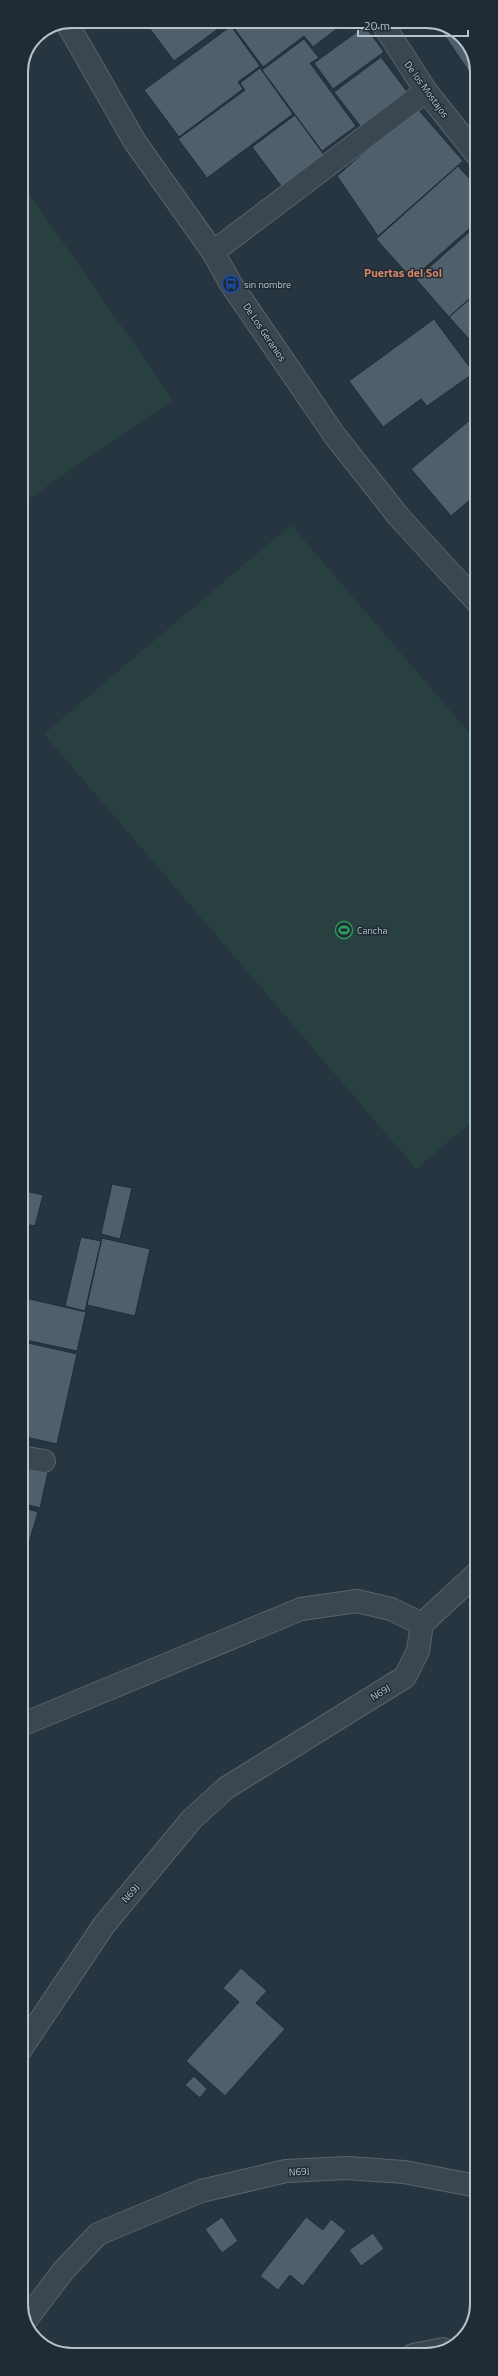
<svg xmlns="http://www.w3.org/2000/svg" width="498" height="2376" viewBox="0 0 498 2376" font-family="'Titillium Web',sans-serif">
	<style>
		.green { fill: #284140 }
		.building { fill: #4f5f6b; stroke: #212d37 }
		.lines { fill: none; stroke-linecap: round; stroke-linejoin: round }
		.minor-casing { stroke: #58646d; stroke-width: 24 }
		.path { stroke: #465d5c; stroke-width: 2.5; stroke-dasharray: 3 3; stroke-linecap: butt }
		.minor { stroke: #3a4650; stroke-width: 22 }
		.labels { text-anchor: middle; stroke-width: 3; stroke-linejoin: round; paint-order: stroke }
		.street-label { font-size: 10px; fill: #b6c1ca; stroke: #1f2b35 }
		.poi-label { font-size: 10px; fill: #b6c1ca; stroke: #1f2b35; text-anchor: start }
		.quarter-label { font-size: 12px; font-weight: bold; fill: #d48567; stroke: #1f2b35 }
		.rim { fill: none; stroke: #b6c1ca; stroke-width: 2 }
	</style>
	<rect width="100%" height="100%" fill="#263540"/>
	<path class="green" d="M21 182 173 400 21 504Z
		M291 525 477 742V1117L416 1169 44 734Z"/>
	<path class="building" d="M144 21H229L174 61Z
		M235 21H347L313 47 304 36 263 67 231 24Z
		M436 23 462 36 477 65V72L470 73Z
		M231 26 260 66 238 82 243 89 179 137 144 90Z
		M365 26 384 52 333 89 314 63Z
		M304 39 319 58 310 63 356 126 322 151 262 70Z
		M381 57 408 93 361 127 334 92Z
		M260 68 293 114 207 178 178 139 245 90 240 83Z
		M416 107 463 161 378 236 337 176Z
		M295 115 327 159 284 190 252 147Z
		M458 166 477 187V222L412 279 376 239Z
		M477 225V292L449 317 416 279Z
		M477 293V336L471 341 449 317Z
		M434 319 474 373 427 406 421 399 383 427 349 381Z
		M477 358V373L470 364Z
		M477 414V494L451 516 411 469Z
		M112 1184 132 1188 120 1239 101 1234Z
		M21 1190 43 1195 35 1226 21 1223Z
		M81 1237 101 1241 85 1311 65 1306Z
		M102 1238 150 1249 135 1316 87 1305Z
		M21 1297 86 1312 77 1351 21 1339Z
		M24 1342 77 1354 57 1444 21 1436V1356Z
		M21 1466 48 1472 40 1508 21 1503Z
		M21 1507 38 1512 23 1563 21 1562Z
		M241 1968 267 1991 256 2003 285 2029 225 2096 186 2061 239 2002 223 1988Z
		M194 2076 207 2089 200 2098 185 2085Z
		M222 2217 238 2241 222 2253 205 2229Z
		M306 2217 323 2230 331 2219 346 2231 303 2286 290 2275 278 2290 260 2276Z
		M373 2233 384 2249 361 2266 349 2250Z"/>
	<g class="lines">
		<g class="minor-casing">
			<path id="minor" d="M381 21 426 91 477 155
				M67 23 135 142 213 252 231 284 335 436 399 517 477 602
				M213 252 426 91
				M21 1457 44 1461
				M422 1624 477 1573
				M21 1725 301 1609 357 1601 391 1609 422 1624 418 1651 405 1677 226 1788 192 1819 104 1925 21 2049
				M26 2320 63 2271 98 2234 201 2191 286 2171 347 2168 404 2172 477 2186
				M413 2355 443 2349"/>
		</g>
		<path class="path" d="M21 1012 29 1013"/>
		<use href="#minor" class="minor"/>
	</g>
	<defs>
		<g id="bus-ring" transform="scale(0.9)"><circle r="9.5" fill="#1f2b35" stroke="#1a4fb4" stroke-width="1.5"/><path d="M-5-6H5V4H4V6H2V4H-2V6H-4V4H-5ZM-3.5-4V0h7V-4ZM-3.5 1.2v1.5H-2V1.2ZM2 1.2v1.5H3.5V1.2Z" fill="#1a4fb4"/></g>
		<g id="stadium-ring" transform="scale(0.9)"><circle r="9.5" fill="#1f2b35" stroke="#2e9e5b" stroke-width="1.5"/><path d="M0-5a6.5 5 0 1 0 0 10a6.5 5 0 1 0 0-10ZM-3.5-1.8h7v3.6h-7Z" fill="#2e9e5b"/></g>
	</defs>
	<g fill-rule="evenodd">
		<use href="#bus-ring" x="231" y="284"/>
		<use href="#stadium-ring" x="344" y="930"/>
	</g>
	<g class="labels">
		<g class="street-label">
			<text transform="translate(427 89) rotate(54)" y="4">De los Mostajos</text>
			<text transform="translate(265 332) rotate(56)" y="4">De Los Geranios</text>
			<text transform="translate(380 1692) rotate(-32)" y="4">N69J</text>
			<text transform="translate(130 1893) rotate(-50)" y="4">N69J</text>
			<text transform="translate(299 2171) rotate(-4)" y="4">N69J</text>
		</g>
		<g class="poi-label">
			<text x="244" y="288">sin nombre</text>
			<text x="357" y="934">Cancha</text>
		</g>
		<g class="quarter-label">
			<text x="403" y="277">Puertas del Sol</text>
		</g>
	</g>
	<path d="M0 0H498V2376H0ZM72 28H426A44 44 0 0 1 470 72V2304A44 44 0 0 1 426 2348H72A44 44 0 0 1 28 2304V72A44 44 0 0 1 72 28Z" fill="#1f2b35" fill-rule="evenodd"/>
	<path class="rim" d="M72 28H426A44 44 0 0 1 470 72V2304A44 44 0 0 1 426 2348H72A44 44 0 0 1 28 2304V72A44 44 0 0 1 72 28Z"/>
	<path d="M358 30v6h110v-6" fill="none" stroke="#b6c1ca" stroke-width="2"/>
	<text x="364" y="30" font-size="12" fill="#b6c1ca" stroke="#1f2b35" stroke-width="3" paint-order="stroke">20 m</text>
</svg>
